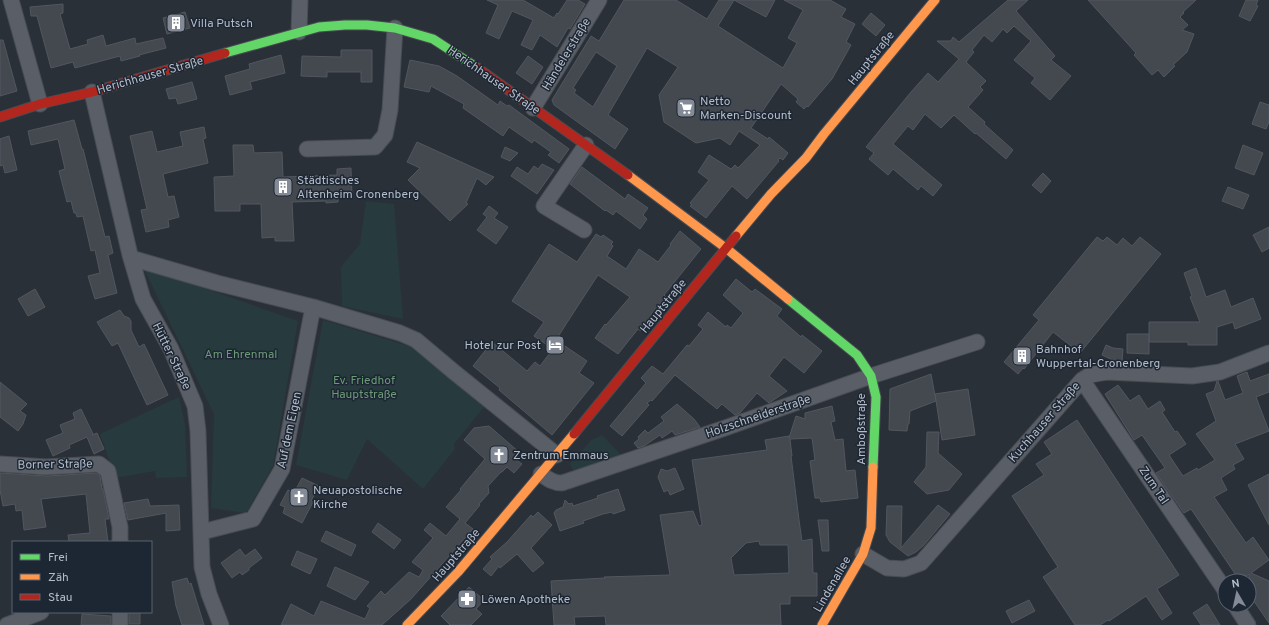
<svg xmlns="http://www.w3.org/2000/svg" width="1269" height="625" viewBox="0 0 1269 625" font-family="Overpass,sans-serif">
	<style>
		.green { fill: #273a3e }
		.building { fill: #444950; stroke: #52575f; fill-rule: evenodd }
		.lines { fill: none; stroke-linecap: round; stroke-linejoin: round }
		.street-casing { stroke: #484c53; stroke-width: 17 }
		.fast-casing { stroke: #484c53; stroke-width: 11 }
		.slow-casing { stroke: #484c53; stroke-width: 11 }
		.jam-casing { stroke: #484c53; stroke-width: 11 }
		.street { stroke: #5a5e66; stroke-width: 15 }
		.fast { stroke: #63d668; stroke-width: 9 }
		.slow { stroke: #ff974d; stroke-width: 9 }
		.jam { stroke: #b3261e; stroke-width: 9 }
		.labels { text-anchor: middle; stroke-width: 3; stroke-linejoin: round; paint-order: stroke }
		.poi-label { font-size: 12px; fill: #b4bcc9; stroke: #1d2633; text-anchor: start }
		.street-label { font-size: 12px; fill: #b4bcc9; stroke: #1d2633 }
		.park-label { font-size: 12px; fill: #6b9a76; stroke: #1d2633 }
	</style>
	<rect width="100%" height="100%" fill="#2a3038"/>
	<path class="green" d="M366 201 394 204 403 319 342 306 341 267 360 244Z
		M143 267 298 321 273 466 246 513 211 508 214 414Z
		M323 320 412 347 484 407 454 444 455 449 423 489 367 439 347 480 296 465Z
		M179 397 185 424 187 477 156 478 155 471 115 478 113 468 108 457 100 434Z
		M602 435 621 455 575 470 572 469 570 464 591 440Z"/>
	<path class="building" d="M487 0H523L554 18 557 13 558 14 567 0H578L585 4 570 29 568 28 557 47 540 35 532 50 521 45 533 20 512 11 499 39 486 33 498 5Z
		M624 0H676L707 19 719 0H734L718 26 783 68 797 43 788 38 803 10 784 0H830L846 9 841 17 855 24 846 42 851 45 832 79 808 107 807 106 804 109 796 102 798 99 781 84 751 128 768 139 769 137 788 153 783 160 780 158 778 160 779 161 747 199 732 186 706 218 690 206 692 205 690 203 709 180 698 172 709 155 731 169 735 165 738 168 760 145 739 131 730 145 720 138 696 143 664 122 659 95 678 67 647 48 608 115 628 129 615 149 554 105 552 100 591 36 599 41ZM596 52 617 66 593 107 574 93 576 90 573 88Z
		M734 0H775L766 17Z
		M1008 0H1028L1016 11 1055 56 1051 60 1071 76 1050 100 1031 83 1035 78 1014 60 1031 41 1014 26 1007 33 1003 29 992 42 984 35 972 50 974 52 966 62 986 81 980 87 983 90 968 107 985 122 984 124 1013 150 1006 159 976 133 975 134 954 115 941 128 925 114 913 130 908 126 893 144 942 185 933 196 921 186 918 190 893 169 888 175 869 159 874 153 866 147 911 92 928 73 938 82 959 59 937 41H951L953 37 959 42Z
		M1088 0H1196L1183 12 1184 13 1180 17 1188 25 1182 30 1194 34 1187 52 1173 65 1175 66 1164 77 1158 70 1152 75 1134 55 1136 53Z
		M1246 0H1258L1256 5 1258 6 1250 21 1239 16Z
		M63 4V13L60 14 70 49 88 44 87 40 103 35 106 46 135 38 136 44 163 38 166 48 139 55 140 56 121 61 120 56 75 68 73 62 51 68 37 16H31L30 7Z
		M185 12 190 28 167 34 163 18Z
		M871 13 885 25 876 36 862 24Z
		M0 40H3L17 91 0 96Z
		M341 50H372V82H361V72H327V77L301 76 302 56 341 57Z
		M281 55 285 73 250 82 252 89 230 95 225 76 250 69 249 64Z
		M528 56 543 67 532 84 516 73Z
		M410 60 439 66 457 76 498 105 500 101 507 106 509 105 569 149 559 163 548 155 551 152 534 140 532 143 509 127 503 136 463 108 464 104 431 86 429 92 404 87Z
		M192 82 197 99 178 104 176 98 169 99 166 89Z
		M1260 102 1269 105V122L1266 129 1252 124Z
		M74 120 82 149H83L105 237 109 236 113 253 108 255 117 293 95 299 88 276 100 273 95 250 91 251 83 216 77 217 76 213H74L71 201 67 202 59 171 65 169 58 139 31 145 28 131Z
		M204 127 206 138 203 139 208 163 163 174 168 197 174 196 179 217 168 220 169 227 146 232 141 210 147 209 130 136 152 131 157 152 183 146 180 132Z
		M9 136 17 170 5 173 3 165 0 166V139Z
		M417 142 494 177 486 185 477 178 466 203 468 204 450 221 408 180 420 168 407 162Z
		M233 145H253L254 153 282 152 283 177 337 175V169L351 168 352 197H338V202L326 203V201L292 202 294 241H275V237L262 238 261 204H240V211H215L214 177 234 176Z
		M1243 145 1263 153 1254 175 1235 168Z
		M505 147 518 153 510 161 501 157Z
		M542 164 554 170 537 194 511 176 517 167 528 174 534 166 538 169Z
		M582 167 625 199 628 194 648 208 643 215 647 219 640 229 616 211 613 215 606 210 605 211 570 184Z
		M1043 173 1051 181 1041 193 1032 185Z
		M1228 187 1249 195 1243 209 1222 201Z
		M489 206 498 213 494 218 508 227 496 244 477 230 487 217 483 214Z
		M1269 227V248L1262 252 1253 235Z
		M680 231 701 249 664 295 666 297 651 314 653 316 641 331 638 329 618 354 595 338 605 324 606 325 630 297 598 275 568 321 556 340 587 361 579 373 594 383 552 435 499 390 500 388 473 366 492 342 527 371 535 362 540 366 553 349 534 336 544 322 512 301 549 244 577 262 596 234 601 237 603 235 613 242 611 244 613 246 607 256 626 269 639 249 658 262 671 245 670 244Z
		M1097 237 1103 241 1107 237 1117 245 1123 238 1132 246 1140 237 1161 254 1080 353 1053 332 1024 369 1023 368 1018 374 1004 362 1039 320 1033 315Z
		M1196 268 1206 297 1225 290 1231 307 1253 298 1261 319 1235 329 1233 322 1217 327V345H1188V342H1149V322H1200L1190 297 1192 296 1184 273Z
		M736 279 752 292 755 289 782 309 777 316 801 337 802 335 822 351 804 373 784 357 769 376 787 391 769 403 757 393 740 413 735 415 722 404 717 409 675 375 652 401 651 400 647 403 649 405 622 436 610 426 646 383 641 378 652 366 663 374 687 345 689 346 703 329 698 325 708 312 726 327 727 325 731 328 743 313 723 295Z
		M35 289 45 307 28 316 18 299Z
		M120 310 124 316 129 318 131 321V330L139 347 144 344 168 395 147 405 118 343 112 346 97 322Z
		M1127 334H1149V354L1127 353Z
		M1106 345 1113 348 1123 349 1122 361 1113 360 1102 355Z
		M1247 372 1250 381 1269 374V392L1256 397 1269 431 1235 444 1244 459 1233 465 1235 469 1221 478 1227 490 1214 497 1246 543 1253 537 1269 560 1251 573 1269 581V623L1249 594V574L1240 581 1191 509 1184 513 1156 473 1165 468 1142 435 1134 440 1105 394 1118 385 1130 401 1139 395 1148 409 1160 401 1165 410 1162 412 1175 432 1177 431 1186 444 1169 455 1183 476 1197 468 1198 470 1215 460 1196 434 1216 421 1206 394 1214 391 1217 381H1218L1225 400 1243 393 1237 376Z
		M931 374 936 401 910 411 909 424H908L907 431 889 430 890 389Z
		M0 382 27 404 20 411 26 415 23 424 18 431 0 417Z
		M968 389 975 435 942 440 935 394Z
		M677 404 694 419 700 427 675 435 672 431 662 438 660 435 644 446 638 448 634 443 639 439 638 437 645 430 648 433 664 421 661 417Z
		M832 406 835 421 831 422 835 440 843 439 846 471 855 470 858 498 821 502 820 498H815L810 461 815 460 812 438 790 439 792 456H791L799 520 802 541 812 539 813 573H817V596H790V604H780L781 625H606L605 616 574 617 575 625H554L551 581 605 578 604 577 670 575 660 515 693 511 699 526 702 525 692 460 767 450 765 440 789 436V438L796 416 805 419V413ZM759 541 760 545H788L789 573 734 575 731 558 746 543Z
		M81 409 93 434 92 435 97 433 104 449 94 454 87 437 69 445 70 448 53 456 46 440 63 433 60 425 75 419 73 413Z
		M1077 420 1179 575 1157 589 1172 613 1162 620 1146 596 1109 621 1108 620 1100 625H1075L1043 577 1058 567 1012 496 1044 475 1036 464 1052 454 1044 442Z
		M489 426 519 452 514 458 522 464 514 473 507 467 502 472H501L488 486 489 493 479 504 480 505 465 523 473 529 411 599 382 625H281L291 604 314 616 321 601 365 619 370 608 367 606 381 591 385 595 409 572 419 577 423 570 412 562 433 538 424 530 430 523 446 536 460 519 446 507 461 490 460 489 485 459 464 440 474 428Z
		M927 432H939L938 453 962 474 949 490 927 494 914 482 926 467Z
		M675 468 684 489 670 495 668 490 664 492 658 477 661 469 667 471Z
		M0 473 47 476 96 473 100 476 102 489H103L109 519H105L108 542H69L68 535 90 533 86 494 41 499 46 527 24 530 22 510 16 511 15 504 3 506 0 490Z
		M1269 474V525L1248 485Z
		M302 478 319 486 311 501 313 502 302 523 283 513 285 507 280 505 288 490 294 493Z
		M618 489 625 510 613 514 612 512 603 514 583 521 584 523 560 531 554 513 556 510 563 507 565 500 569 504 572 503 573 506 598 498 597 496Z
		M148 499 150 506 179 505 180 530 166 531V513L128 520 124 503Z
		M938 505 950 514 924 545 916 552 908 556 890 542 886 535 887 506H902L901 548Z
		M538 512 552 525 531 548 544 563 533 572 517 554 500 568 499 566 491 576 483 569 492 559 490 557 507 542 531 515 533 517Z
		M818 520H828L829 551H822Z
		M378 523 401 540 394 549 372 532Z
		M326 531 356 545 351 556 321 541Z
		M240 549 245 556 255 549 262 558 249 568V570L242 575 240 572 232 578 221 563Z
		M297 551 317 559 310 574 291 565Z
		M335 567 369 582 355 600 327 586Z
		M187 578 189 584 191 583 204 625H182L176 606 172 582Z
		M469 587 484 600 476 609 482 614 471 625H450L441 616Z
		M1029 600 1035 611 1012 623 1006 611Z
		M1207 604 1220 625H1201L1193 613Z
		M129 612H140V624H129Z
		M82 614 111 616V625H81Z"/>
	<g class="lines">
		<g class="street-casing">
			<path id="street" d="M11 0 40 104
				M299 32 300 0
				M92 92 130 255 143 299 171 349 195 406 198 431 202 567 209 594 221 625
				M533 108 599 0
				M307 149 375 147 385 135 390 110 395 28
				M584 230 544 206 586 145
				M131 258 217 283 313 307 400 333 416 340 454 372 557 455
				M1082 380 1225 590
				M0 464 46 467 99 464 108 471 120 527V542
				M541 474C548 479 553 483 562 483L725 428 871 376 977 342
				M202 532 253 519 282 469 313 307
				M863 554 887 568 904 569 921 563 1082 380 1090 375 1107 372 1192 376 1220 372 1269 353
				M1235 605 1248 625
				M120 612V625
				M7 625 41 612"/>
		</g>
		<g class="fast-casing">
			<path id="fast" d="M225 53 319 27 345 25H367L395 28 433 39 476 67
				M788 299 857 355 871 376 876 397 873 467"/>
		</g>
		<g class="slow-casing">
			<path id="slow" d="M628 175 727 249 788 299
				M736 236 771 194 806 158 824 134 935 0
				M407 625 458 572 574 434
				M822 625 863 554 871 528 873 467"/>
		</g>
		<g class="jam-casing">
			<path id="jam" d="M476 67 628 175
				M0 117 40 104 92 92 225 53
				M574 434 736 236"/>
		</g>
		<use href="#street" class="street"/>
		<use href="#fast" class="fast"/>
		<use href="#slow" class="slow"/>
		<use href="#jam" class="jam"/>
	</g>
	<defs>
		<g id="building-square" transform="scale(1)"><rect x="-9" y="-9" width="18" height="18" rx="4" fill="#848b96" stroke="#1d2633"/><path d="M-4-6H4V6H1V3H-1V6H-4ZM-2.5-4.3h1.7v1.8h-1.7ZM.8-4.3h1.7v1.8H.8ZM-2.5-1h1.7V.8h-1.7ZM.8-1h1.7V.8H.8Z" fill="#fff"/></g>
		<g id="supermarket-square" transform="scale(1)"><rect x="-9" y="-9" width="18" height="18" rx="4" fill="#848b96" stroke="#1d2633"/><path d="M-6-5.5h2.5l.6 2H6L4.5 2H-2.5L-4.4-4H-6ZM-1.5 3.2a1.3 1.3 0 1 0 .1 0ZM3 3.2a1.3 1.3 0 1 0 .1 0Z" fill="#fff"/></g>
		<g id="hotel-square" transform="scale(1)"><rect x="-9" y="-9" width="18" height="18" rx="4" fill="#848b96" stroke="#1d2633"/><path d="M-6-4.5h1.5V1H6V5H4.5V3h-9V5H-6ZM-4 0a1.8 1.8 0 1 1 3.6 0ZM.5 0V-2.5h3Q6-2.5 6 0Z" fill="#fff"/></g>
		<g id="church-square" transform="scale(1)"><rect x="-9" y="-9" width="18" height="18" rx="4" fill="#848b96" stroke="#1d2633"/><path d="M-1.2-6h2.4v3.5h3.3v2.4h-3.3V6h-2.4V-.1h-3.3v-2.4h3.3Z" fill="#fff"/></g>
		<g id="pharmacy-square" transform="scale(1)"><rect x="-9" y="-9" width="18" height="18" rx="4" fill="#848b96" stroke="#1d2633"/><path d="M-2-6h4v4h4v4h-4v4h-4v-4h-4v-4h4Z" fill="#fff"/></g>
	</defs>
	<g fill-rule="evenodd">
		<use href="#building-square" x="176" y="23"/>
		<use href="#supermarket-square" x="686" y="108"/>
		<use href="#building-square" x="283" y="187"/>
		<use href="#hotel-square" x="555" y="345"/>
		<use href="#building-square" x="1022" y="356"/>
		<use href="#church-square" x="499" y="455"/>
		<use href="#church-square" x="299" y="497"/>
		<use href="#pharmacy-square" x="467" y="599"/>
	</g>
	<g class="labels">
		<g class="poi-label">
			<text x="190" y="27">Villa Putsch</text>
			<text x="700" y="105">Netto<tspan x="700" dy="14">Marken-Discount</tspan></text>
			<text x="297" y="184">Städtisches<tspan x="297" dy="14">Altenheim Cronenberg</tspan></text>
			<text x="541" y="349" text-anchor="end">Hotel zur Post</text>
			<text x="1036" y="353">Bahnhof<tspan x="1036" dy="14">Wuppertal-Cronenberg</tspan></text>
			<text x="513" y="459">Zentrum Emmaus</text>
			<text x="313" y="494">Neuapostolische<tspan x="313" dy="14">Kirche</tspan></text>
			<text x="481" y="603">Löwen Apotheke</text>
		</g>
		<g class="street-label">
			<text transform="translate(566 54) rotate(-59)" y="4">Händelerstraße</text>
			<text transform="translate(871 58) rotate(-51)" y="4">Hauptstraße</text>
			<text transform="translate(150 75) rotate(-16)" y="4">Herichhauser Straße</text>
			<text transform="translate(494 80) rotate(35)" y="4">Herichhauser Straße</text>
			<text transform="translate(663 306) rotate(-51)" y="4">Hauptstraße</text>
			<text transform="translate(172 356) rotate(64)" y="4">Hütter Straße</text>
			<text transform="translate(758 416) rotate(-19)" y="4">Holzschneiderstraße</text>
			<text transform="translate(1044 422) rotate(-49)" y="4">Kuchhauser Straße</text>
			<text transform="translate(861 429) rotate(-90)" y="4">Amboßstraße</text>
			<text transform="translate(289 430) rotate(-78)" y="4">Auf dem Eigen</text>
			<text transform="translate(55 464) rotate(-1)" y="4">Borner Straße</text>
			<text transform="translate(1154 485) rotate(56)" y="4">Zum Tal</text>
			<text transform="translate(456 555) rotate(-49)" y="4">Hauptstraße</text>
			<text transform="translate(832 584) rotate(-60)" y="4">Lindenallee</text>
		</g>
		<g class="park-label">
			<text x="241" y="358">Am Ehrenmal</text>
			<text x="364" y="384">Ev. Friedhof<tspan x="364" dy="14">Hauptstraße</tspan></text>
		</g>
	</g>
	<rect x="12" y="541" width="140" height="72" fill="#1d2633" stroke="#59626f"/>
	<rect x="20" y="554" width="20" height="6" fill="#63d668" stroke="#59626f"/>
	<text x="48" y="561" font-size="12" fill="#b4bcc9">Frei</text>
	<rect x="20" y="574" width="20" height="6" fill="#ff974d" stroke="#59626f"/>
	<text x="48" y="581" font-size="12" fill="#b4bcc9">Zäh</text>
	<rect x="20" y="594" width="20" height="6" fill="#b3261e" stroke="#59626f"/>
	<text x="48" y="601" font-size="12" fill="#b4bcc9">Stau</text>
	<g transform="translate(1237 593) rotate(351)"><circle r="19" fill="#1d2633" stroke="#59626f"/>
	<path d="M0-3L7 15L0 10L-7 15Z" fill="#848b96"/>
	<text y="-6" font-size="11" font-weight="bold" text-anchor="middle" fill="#b4bcc9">N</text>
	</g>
</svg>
